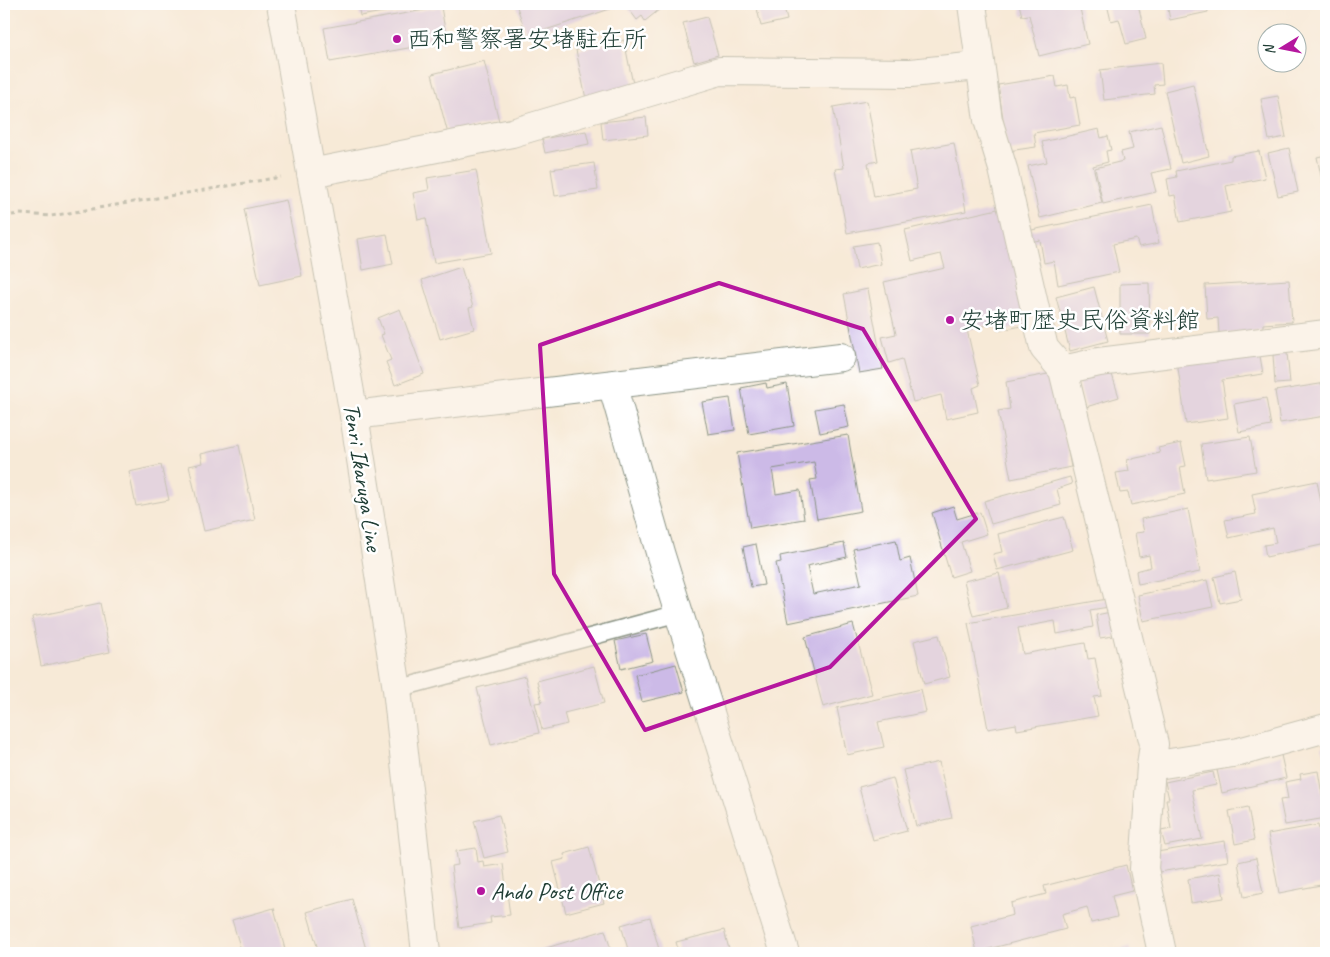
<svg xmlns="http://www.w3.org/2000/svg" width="1330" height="957" viewBox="0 0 1330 957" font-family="Caveat,'Klee One',sans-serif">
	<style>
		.building { fill: #ccbae7 }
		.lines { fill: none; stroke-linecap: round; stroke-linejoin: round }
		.service-casing { stroke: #8b9486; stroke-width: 19 }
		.minor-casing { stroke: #8b9486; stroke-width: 30 }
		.secondary-casing { stroke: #8b9486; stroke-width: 30 }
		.path { stroke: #8b9486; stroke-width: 3; stroke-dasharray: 4 4; stroke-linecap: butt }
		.service { stroke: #fff; stroke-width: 16 }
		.minor { stroke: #fff; stroke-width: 28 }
		.secondary { stroke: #fff; stroke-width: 28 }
		.marked { fill: none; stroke: #b5179e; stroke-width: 4; stroke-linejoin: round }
		.poi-dot { fill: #b5179e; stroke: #fff; stroke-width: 2 }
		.labels { text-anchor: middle; stroke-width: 5; stroke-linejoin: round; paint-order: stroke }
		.poi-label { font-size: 24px; fill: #1f3d34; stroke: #fff; text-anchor: start }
		.street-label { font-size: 24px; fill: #1f3d34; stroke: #fff }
	</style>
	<rect width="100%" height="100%" fill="#fff"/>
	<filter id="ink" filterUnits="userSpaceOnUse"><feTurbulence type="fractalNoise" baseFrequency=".02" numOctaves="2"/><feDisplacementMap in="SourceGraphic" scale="10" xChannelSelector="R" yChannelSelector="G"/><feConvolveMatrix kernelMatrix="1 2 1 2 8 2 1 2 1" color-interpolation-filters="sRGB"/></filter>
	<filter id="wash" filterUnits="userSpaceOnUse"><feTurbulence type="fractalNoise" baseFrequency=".0096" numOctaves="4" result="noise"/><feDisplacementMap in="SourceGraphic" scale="20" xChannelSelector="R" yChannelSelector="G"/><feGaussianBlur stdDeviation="1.12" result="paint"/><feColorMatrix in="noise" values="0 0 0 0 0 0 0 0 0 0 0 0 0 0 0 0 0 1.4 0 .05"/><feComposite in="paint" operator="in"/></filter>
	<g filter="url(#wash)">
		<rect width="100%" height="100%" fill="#f7ead7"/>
		<g id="blocks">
			<path class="building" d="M358 4H424V5L360 16Z
				M516 4H608L610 9 527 36Z
				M625 4H664L665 5 645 21 642 16 637 20Z
				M756 4H783L787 20 761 26Z
				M1019 4H1079L1088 44 1039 56 1029 15 1022 16Z
				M1107 4H1138L1146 39 1126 44 1119 19 1111 21Z
				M1167 4H1207L1208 12 1170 20Z
				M441 7 447 41 330 62 324 28Z
				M707 17 718 55 694 62 683 23Z
				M624 40 635 94 587 104 576 50Z
				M484 61 499 121 448 134 432 74Z
				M1161 63 1163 84 1154 85 1155 94 1104 100 1100 70Z
				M1055 76 1057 87 1068 85 1070 98 1075 97 1080 125 1034 133 1036 147 1008 151 998 85Z
				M1193 84 1209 156 1181 163 1165 91Z
				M1278 96 1286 137 1269 140 1261 99Z
				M867 101 878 161 868 163 874 197 917 189 910 151 954 143 966 211 847 233 835 169 844 168 833 107Z
				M646 117 648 135 603 140 601 122Z
				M1161 125 1171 169 1151 173 1156 192 1103 204 1095 168 1123 161 1121 152 1133 149 1129 132Z
				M1099 129 1101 138 1108 136 1111 150 1106 151 1108 162 1093 166 1102 203 1040 218 1028 166 1047 162 1042 142Z
				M586 131 589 144 545 153 542 139Z
				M1289 148 1298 192 1278 196 1268 153Z
				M1259 151 1265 178 1226 186 1231 212 1180 222 1175 195 1170 196 1167 179 1177 177 1176 171 1231 160V156Z
				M1326 155V194H1325L1317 157Z
				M594 163 598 190 555 196 551 169Z
				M476 170 491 253 434 263 426 218 418 220 413 193 429 190 427 178Z
				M286 200 302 276 260 285 244 209Z
				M1152 205 1159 243 1139 247 1136 239 1113 244 1119 272 1058 285 1054 261 1044 263 1040 240 1030 242 1027 231Z
				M1002 208 1030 324 998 331 996 323 967 330 980 385 973 388 978 412 946 419 941 395 913 402 902 359 889 363 882 337 896 334 884 282 945 268 941 254 912 261 905 230Z
				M387 234 393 264 363 270 358 239Z
				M877 242 881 264 857 269 853 246Z
				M461 267 473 307 469 308 474 329 440 339 422 280Z
				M1289 280 1292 322 1263 324V330L1219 333 1218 318 1207 319 1205 285Z
				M1149 283 1150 334H1120V284Z
				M1094 287 1108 341 1070 351 1056 297Z
				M868 289 883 369 859 373 844 294Z
				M400 309 424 374 395 385 386 362 391 360 381 335 384 334 378 318Z
				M1259 350 1263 374 1222 380 1228 418 1186 424 1177 361Z
				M1287 353 1290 383 1275 384 1273 355Z
				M1110 368 1119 397 1086 407 1077 378Z
				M1053 373 1071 467 1011 479 998 411 1010 409 1006 382Z
				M766 383 767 388 787 384 794 426 749 434 741 388Z
				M1326 383V416L1280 423 1275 391Z
				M730 398 735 430 708 434 702 402Z
				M1266 398 1271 426 1239 432 1234 404Z
				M844 404 849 427 820 433 815 409Z
				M848 435 861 511 817 519 810 480 817 479 814 462 772 469 776 494 800 490 804 519 750 528 737 453Z
				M1250 437 1256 471 1206 479 1201 444Z
				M1181 443 1186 466 1180 467 1185 494 1131 505 1128 492 1120 493 1116 473 1129 471 1127 460 1160 453 1158 448Z
				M239 445 255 520 204 531 189 466 203 463 201 454Z
				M161 465 169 500 136 506 129 472Z
				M1070 477 1072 484 1057 489 1061 505 991 524 984 501Z
				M1317 481 1321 502 1326 501V544L1266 557 1264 545 1276 543 1273 528 1229 538 1225 520 1256 514 1252 494Z
				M953 506 957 519 980 512 987 534 961 542 970 571 951 577 932 513Z
				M1188 509 1200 572 1138 584 1136 571 1151 567 1149 555 1139 557 1135 533 1144 532 1141 519Z
				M1064 517 1073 550 997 570 993 554 1002 552 998 534Z
				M896 540 900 561 910 558 918 596 788 623 776 563 781 562 780 556 844 543 847 557 807 566 813 594 861 584 853 549Z
				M756 544 764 585 751 587 743 547Z
				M1235 572 1241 599 1220 603 1214 577Z
				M999 573 1007 608 973 616 964 581Z
				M1207 580 1213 607 1143 621 1138 595Z
				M1113 598 1115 606 1090 610 1093 627 1057 634 1055 621 1018 628 1023 654 1085 643 1088 659 1095 658 1102 696 1094 697 1098 716 1017 730 1016 724 988 729 968 623Z
				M100 603 110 652 41 666 32 617Z
				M1116 611 1120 635 1100 638 1096 615Z
				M853 624 872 694 823 707 805 637Z
				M646 634 653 661 621 669 615 641Z
				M939 635 950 677 924 684 914 641Z
				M676 664 684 692 642 702 635 675Z
				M594 666 604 703 564 713 567 724 542 730 535 703 542 702 537 681Z
				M525 676 539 733 491 745 477 688Z
				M921 689 926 712 878 722 884 747 847 755 837 708Z
				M1326 745V758L1322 746Z
				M1281 755 1286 778 1222 793 1217 770Z
				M939 762 952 818 916 826 903 770Z
				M1318 771 1326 818 1285 825 1280 800 1288 799 1285 782 1301 779 1300 774Z
				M1213 772 1216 785 1192 790 1202 839 1165 846 1161 831 1171 829 1166 799H1169L1165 782Z
				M893 778 907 831 873 840 859 787Z
				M1248 807 1254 840 1235 844 1229 811Z
				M499 815 508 852 484 858 474 821Z
				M1318 825 1320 834 1326 832V849L1322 850 1326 871V884L1279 893 1268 834Z
				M1225 841 1228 861 1159 872 1157 852Z
				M589 847 604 903 566 913 553 862 565 859 564 854Z
				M476 848 478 862 483 861 484 867 503 864 510 915 490 917 491 923 459 928 451 866 458 865 456 851Z
				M1256 858 1263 893 1244 897 1238 862Z
				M1126 865 1132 891 1112 896 1117 917 1091 923 1087 907 1062 914 1066 929 977 952 971 926 1013 915 1011 903 1046 894 1044 886Z
				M1220 873 1224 898 1191 903 1188 879Z
				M352 899 367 953H319L307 912Z
				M274 908 286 953H249V952L242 953 232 920Z
				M650 917 660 953H629L621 925Z
				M605 930 612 953H530Z
				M724 930 730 953H679L676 942Z
				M1129 947 1131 953H1104Z
				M1038 948 1039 953H1018V952Z"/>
		</g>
	</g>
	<g filter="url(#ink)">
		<use href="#blocks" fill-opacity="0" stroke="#8b9486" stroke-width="1"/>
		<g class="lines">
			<g class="service-casing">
				<path id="service" d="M397 689 679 613"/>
			</g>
			<g class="minor-casing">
				<path id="minor" d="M972 4 988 120 1003 169 1044 348 1063 370 1154 744 1151 766 1144 869 1162 953
					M311 173 512 133 720 71 911 73 968 67H980
					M1063 370 1099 362 1326 334
					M612 384 661 556 785 953
					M354 415 841 357
					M1151 766 1239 752 1326 728"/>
			</g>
			<g class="secondary-casing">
				<path id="secondary" d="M281 4 354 415 397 689 426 953"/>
			</g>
			<path class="path" d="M4 216 19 214 51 216 281 177"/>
			<use href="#service" class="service"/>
			<use href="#minor" class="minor"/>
			<use href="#secondary" class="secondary"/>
		</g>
	</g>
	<path d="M0 0H1330V957H0ZM719 283 863 329 976 519 830 667 645 730 554 574 540 345Z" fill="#f7ead7" fill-opacity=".55" fill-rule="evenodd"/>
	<path class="marked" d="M719 283 863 329 976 519 830 667 645 730 554 574 540 345Z"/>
	<g class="poi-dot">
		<circle cx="397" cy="39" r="5"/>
		<circle cx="950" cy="320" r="5"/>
		<circle cx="481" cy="891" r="5"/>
	</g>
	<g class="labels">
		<g class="poi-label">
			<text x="407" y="47">西和警察署安堵駐在所</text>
			<text x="960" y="328">安堵町歴史民俗資料館</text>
			<text x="491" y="899">Ando Post Office</text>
		</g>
		<g class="street-label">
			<text transform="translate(363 477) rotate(81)" y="8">Tenri Ikaruga Line</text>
		</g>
	</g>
	<rect width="1330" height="957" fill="none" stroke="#fff" stroke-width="20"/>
	<g transform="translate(1282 48) rotate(260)"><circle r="24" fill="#ffffff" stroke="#a5b1ae"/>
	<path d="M0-4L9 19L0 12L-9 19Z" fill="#b5179e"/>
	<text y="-8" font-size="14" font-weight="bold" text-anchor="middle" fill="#1f3d34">N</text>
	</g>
</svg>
